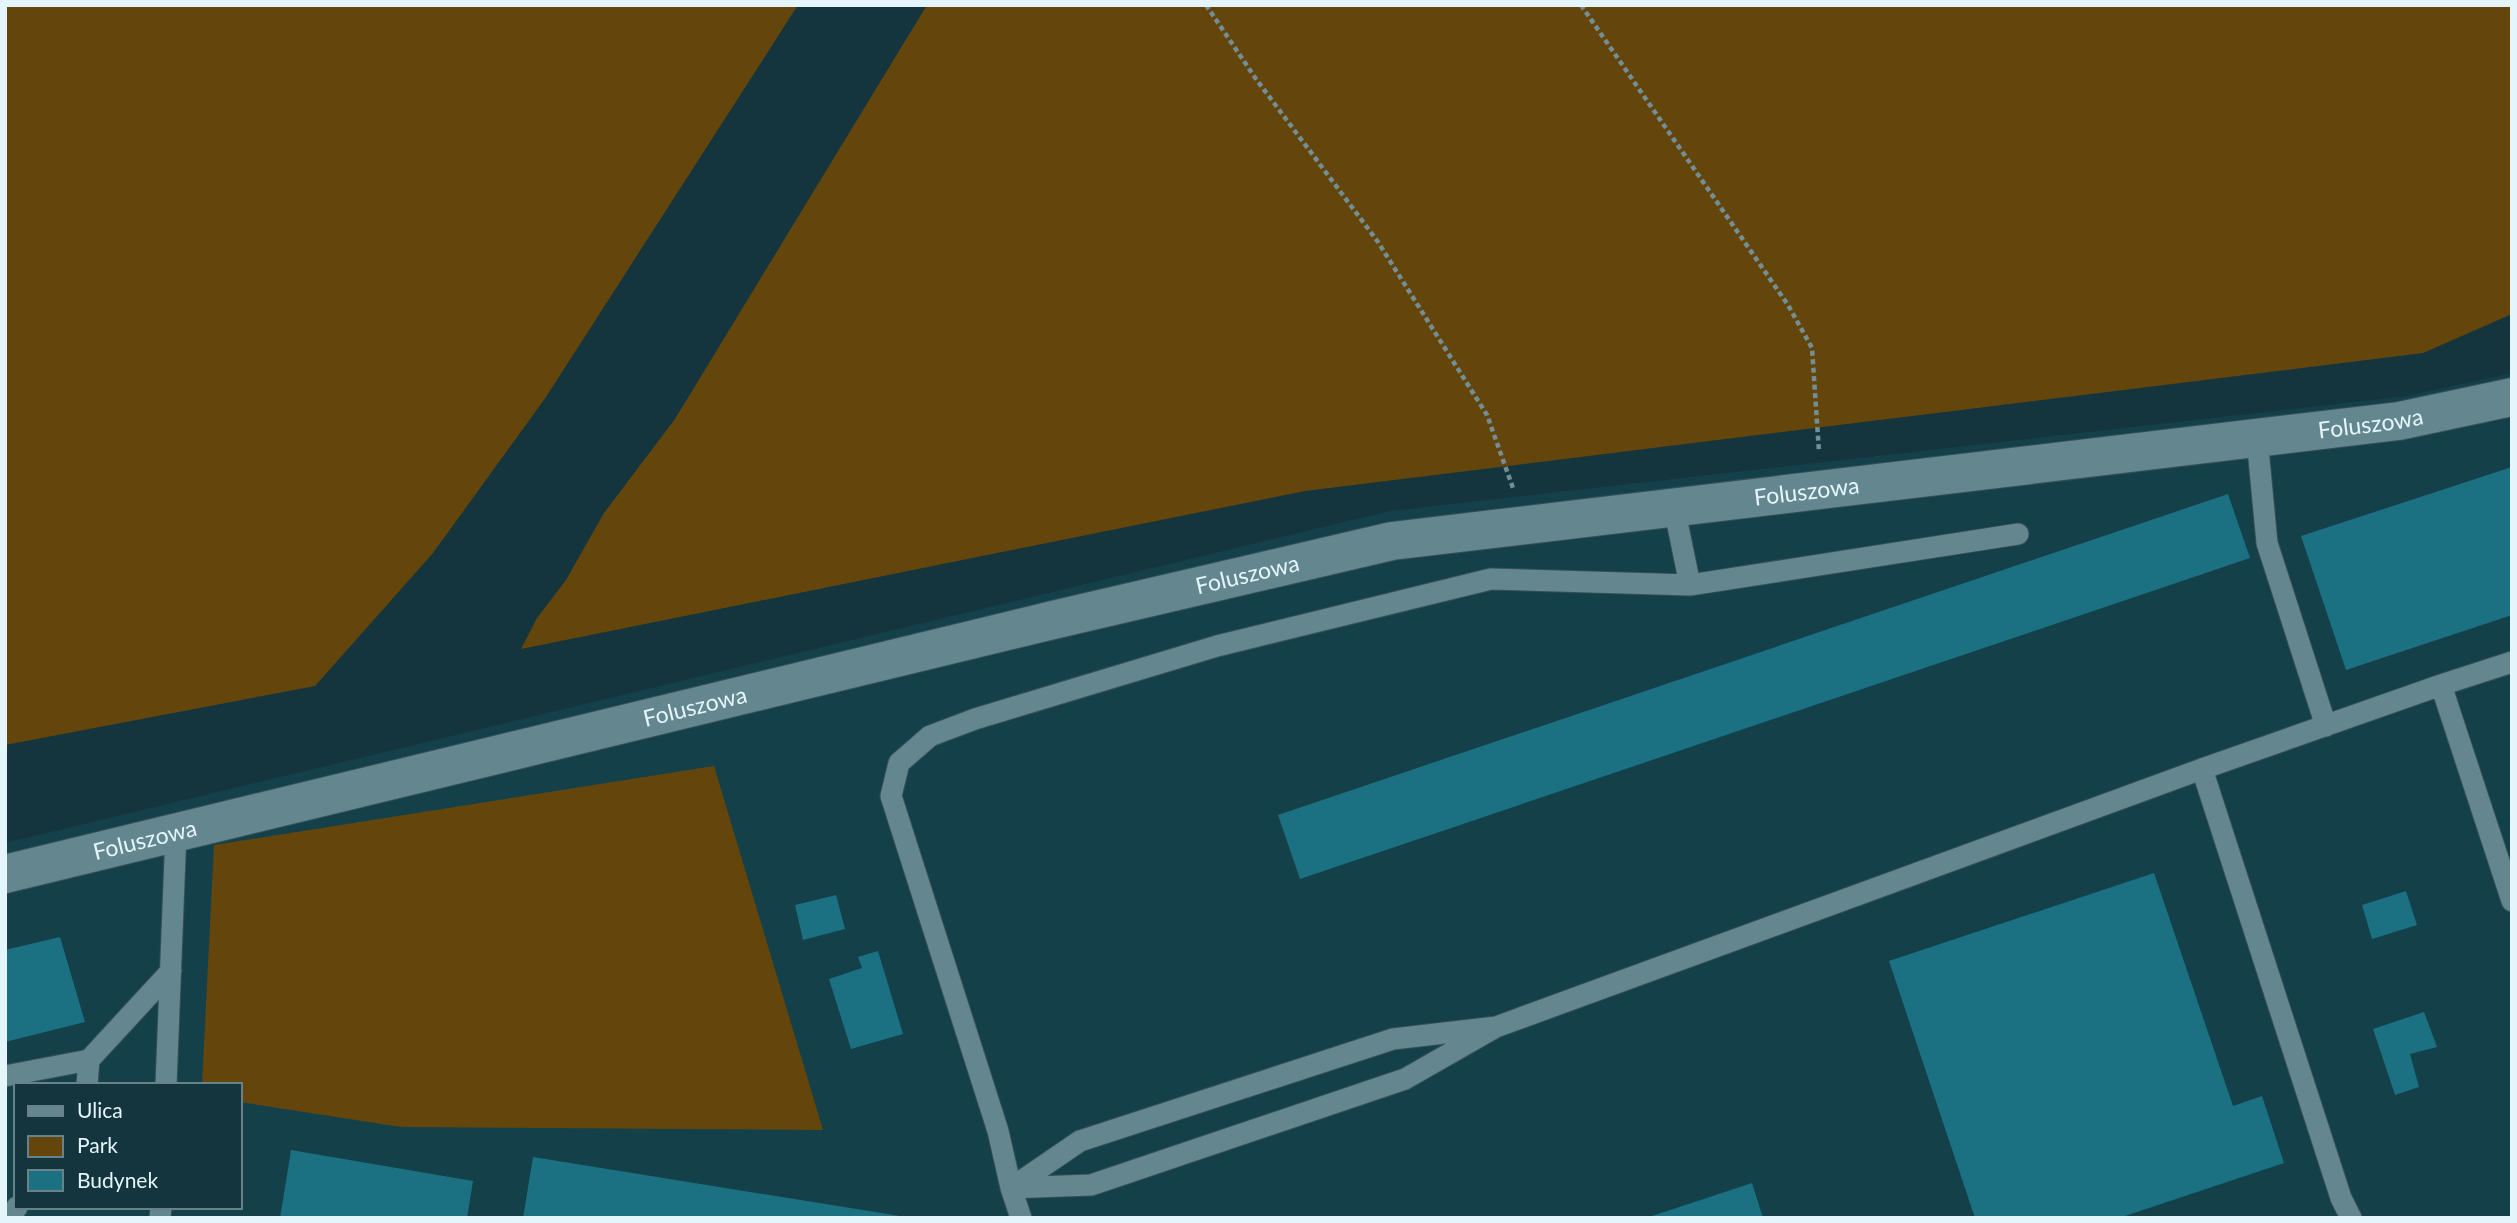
<svg xmlns="http://www.w3.org/2000/svg" width="2517" height="1223" viewBox="0 0 2517 1223" font-family="Lato,sans-serif">
	<style>
		.built { fill: #14404a; fill-rule: evenodd }
		.green { fill: #64460c }
		.building { fill: #1b7082 }
		.lines { fill: none; stroke-linecap: round; stroke-linejoin: round }
		.service-casing { stroke: #375058; stroke-width: 23 }
		.minor-casing { stroke: #375058; stroke-width: 40 }
		.path { stroke: #748e95; stroke-width: 4.5; stroke-dasharray: 5 3.5; stroke-linecap: butt }
		.service { stroke: #64868f; stroke-width: 21 }
		.minor { stroke: #64868f; stroke-width: 38 }
		.labels { text-anchor: middle; stroke-width: 6; stroke-linejoin: round; paint-order: stroke }
		.street-label { font-size: 23px; fill: #e4f6fb; stroke: #14353d }
	</style>
	<rect width="100%" height="100%" fill="#14353d"/>
	<path class="built" d="M2512 373V1218H5V843L1390 511 2407 396ZM16 1085H240V1207H16Z"/>
	<path class="green" d="M5 5H798L546 397 433 553 315 686 5 745Z
		M927 5H2512V314L2423 353 1305 491 521 649 537 618 566 580 604 513 675 419Z
		M714 766 823 1130 401 1127 240 1102V1085H202L214 845Z"/>
	<path class="building" d="M2512 467V615L2346 670 2301 536Z
		M2228 494 2250 558 1300 879 1278 815Z
		M2154 873 2233 1106 2262 1096 2284 1163 2119 1218H1975L1889 961Z
		M2406 891 2417 925 2372 939 2362 905Z
		M836 895 845 929 803 940 795 905Z
		M60 937 85 1022 5 1042V950Z
		M878 951 903 1034 851 1049 829 979 862 968 858 957Z
		M2424 1012 2437 1047 2410 1054 2419 1087 2395 1095 2373 1029Z
		M291 1150 473 1181 467 1218H280Z
		M533 1157 900 1216V1218H523Z
		M1752 1183 1763 1218H1649V1217Z"/>
	<g class="lines">
		<g class="service-casing">
			<path id="service" d="M2257 438 2267 543 2326 726
				M1674 507 1690 585
				M2512 662 2441 685 2512 901
				M2202 769 2441 685
				M1496 1027 1405 1079 1091 1185 1011 1188 998 1131 891 796 899 763 930 736 975 719 1217 646 1491 579 1690 585 2018 534
				M5 1076 89 1060 171 971
				M87 1085 89 1060
				M166 1085 176 832
				M10 1218 17 1207
				M160 1218 161 1207
				M1021 1218 1011 1188 1080 1141 1393 1039 1496 1027 2202 769 2341 1198 2351 1218"/>
		</g>
		<g class="minor-casing">
			<g id="minor">
				<path id="s1" d="M5 874 1053 620 1392 541 2399 421 2512 397"/>
			</g>
		</g>
		<path class="path" d="M1206 5 1256 79 1378 242 1487 415 1513 488
			M1581 5 1788 305 1812 348 1819 452"/>
		<use href="#service" class="service"/>
		<use href="#minor" class="minor"/>
	</g>
	<g class="labels">
		<g class="street-label">
			<text dy="8" stroke="none"><textPath href="#s1" startOffset="2412">Foluszowa</textPath></text>
			<text dy="8" stroke="none"><textPath href="#s1" startOffset="1844">Foluszowa</textPath></text>
			<text dy="8" stroke="none"><textPath href="#s1" startOffset="1278">Foluszowa</textPath></text>
			<text dy="8" stroke="none"><textPath href="#s1" startOffset="710">Foluszowa</textPath></text>
			<text dy="8" stroke="none"><textPath href="#s1" startOffset="144">Foluszowa</textPath></text>
		</g>
	</g>
	<rect width="2517" height="1223" fill="none" stroke="#e4f6fb" stroke-width="14"/>
	<rect x="14" y="1083" width="228" height="126" fill="#14353d" stroke="#678289" stroke-width="2"/>
	<rect x="28" y="1106" width="35" height="10" fill="#64868f" stroke="#678289" stroke-width="2"/>
	<text x="77" y="1118" font-size="21" fill="#e4f6fb">Ulica</text>
	<rect x="28" y="1136" width="35" height="21" fill="#64460c" stroke="#678289" stroke-width="2"/>
	<text x="77" y="1153" font-size="21" fill="#e4f6fb">Park</text>
	<rect x="28" y="1170" width="35" height="21" fill="#1b7082" stroke="#678289" stroke-width="2"/>
	<text x="77" y="1188" font-size="21" fill="#e4f6fb">Budynek</text>
</svg>
